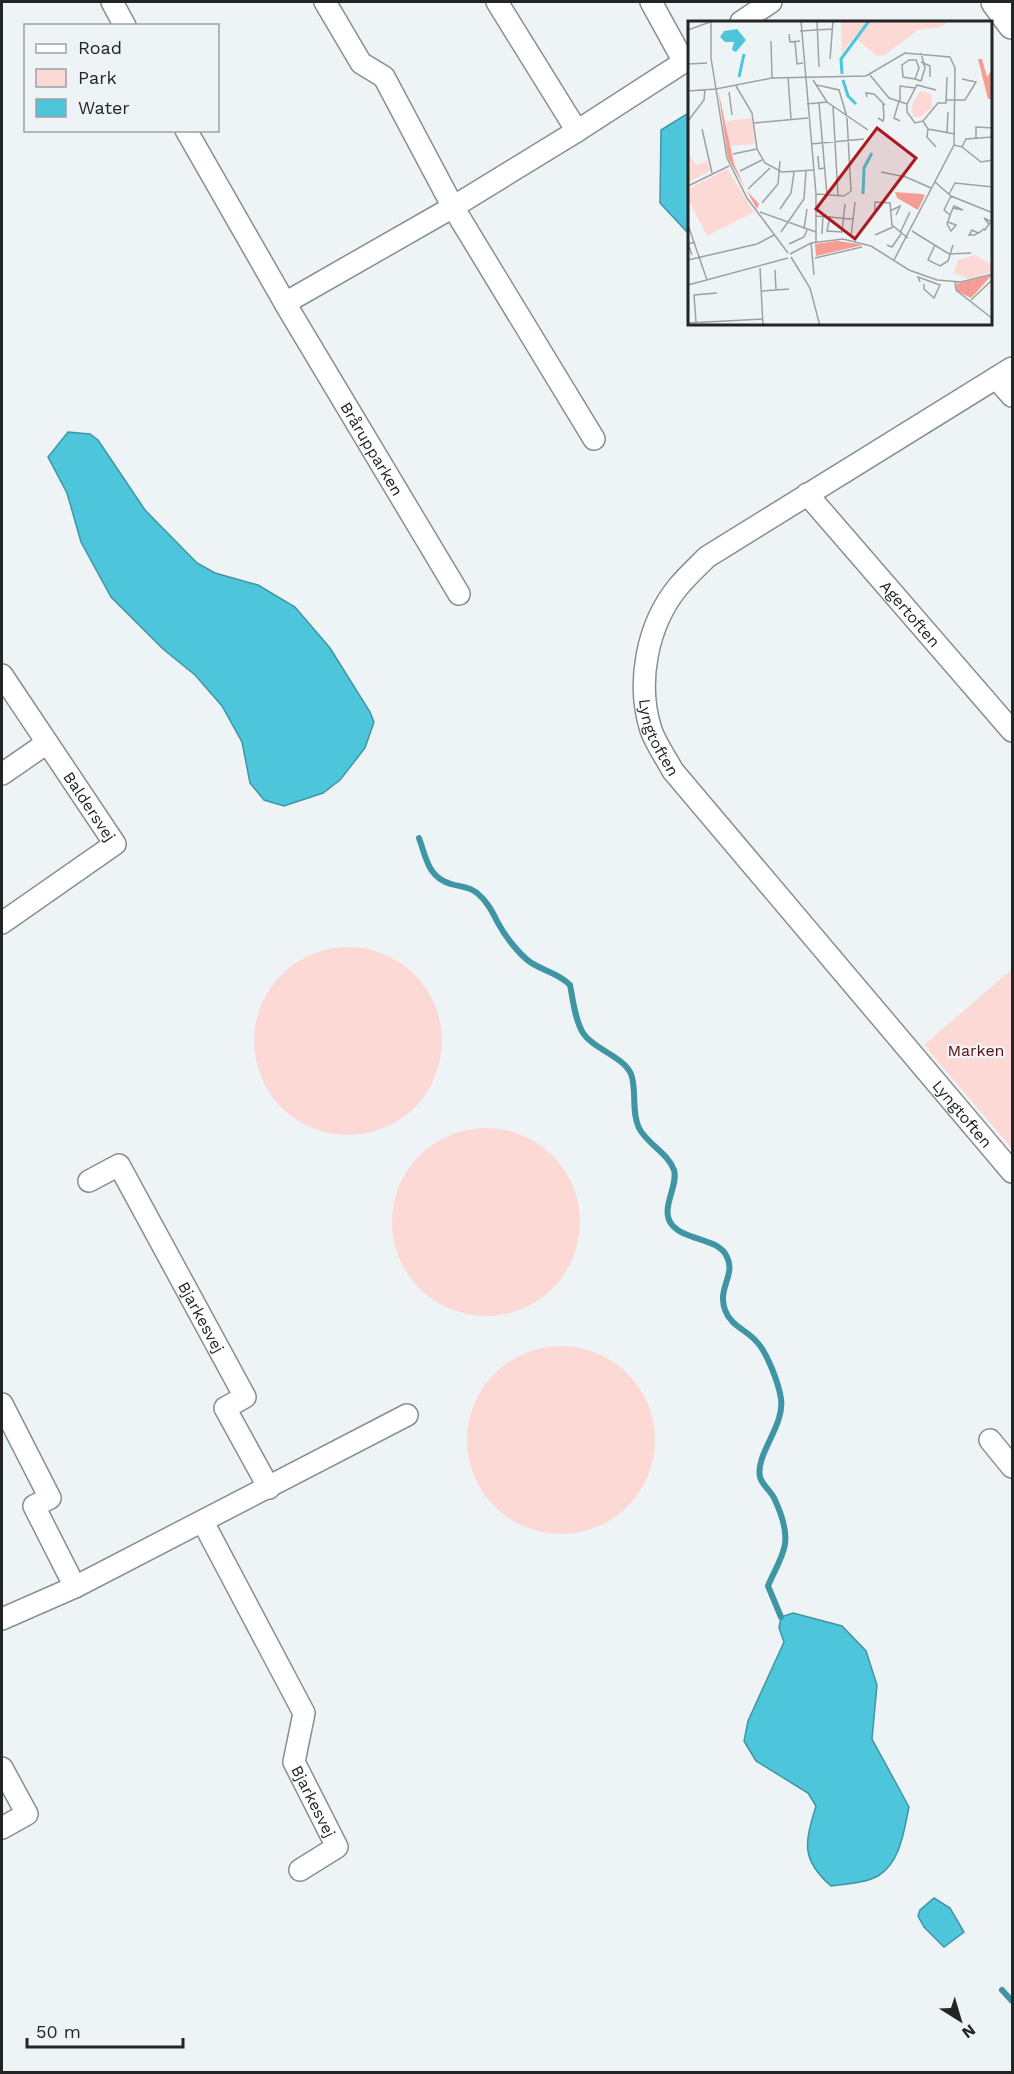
<svg xmlns="http://www.w3.org/2000/svg" width="1014" height="2074" viewBox="0 0 1014 2074" font-family="'Work Sans',sans-serif">
	<style>
		.green { fill: #fcd9d5 }
		.water { fill: #4dc5db; stroke: #4095a4; stroke-width: 1.5 }
		.lines { fill: none; stroke-linecap: round; stroke-linejoin: round }
		.stream { stroke: #4095a4; stroke-width: 6 }
		.minor-casing { stroke: #898e8f; stroke-width: 24 }
		.tertiary-casing { stroke: #898e8f; stroke-width: 30 }
		.minor { stroke: #fff; stroke-width: 21 }
		.tertiary { stroke: #fff; stroke-width: 27 }
		.labels { text-anchor: middle; stroke-width: 4.5; stroke-linejoin: round; paint-order: stroke }
		.street-label { font-size: 16px; fill: #232525; stroke: #eef4f5 }
		.park-label { font-size: 16px; fill: #5b0b0e; stroke: #eef4f5 }
		.inset-river { fill: none; stroke: #4dc5db; stroke-width: 3 }
		.inset-road { fill: none; stroke: #9da1a2; stroke-width: 1.5 }
		.view { fill: #ac1920; fill-opacity: 0.15; stroke: #ac1920; stroke-width: 3 }
		.inset-edge { fill: none; stroke: #232525; stroke-width: 3 }
	</style>
	<rect width="100%" height="100%" fill="#eef4f5"/>
	<path class="green" d="M254 1041a94 94 0 1 1 188 0a94 94 0 1 1-188 0Z
		M1012 969V1149L924 1045Z
		M392 1222a94 94 0 1 1 188 0a94 94 0 1 1-188 0Z
		M467 1440a94 94 0 1 1 188 0a94 94 0 1 1-188 0Z"/>
	<path class="water" d="M690 112V233H688L660 203 661 130Z
		M68 432 90 434 98 440 145 510 197 563 215 573 258 585 295 607 330 648 370 712 374 722 365 748 340 780 323 793 284 806 264 800 250 783 242 742 222 706 195 675 163 649 111 597 81 542 67 493 48 457Z
		M793 1613 842 1626 866 1651 877 1685 872 1739 909 1807C904 1830 901 1862 878 1876 865 1883 846 1884 831 1886 800 1859 805 1842 816 1806L808 1793 756 1761 744 1741 748 1721 784 1642 779 1628 781 1617Z
		M934 1898 950 1908 964 1932 944 1947 924 1927 918 1916 920 1910Z"/>
	<g class="lines">
		<path class="stream" d="M419 838C426 857 428 878 451 884 460 887 469 886 477 893 487 901 492 911 498 923 505 936 518 953 530 962 543 971 559 973 570 985 573 1000 575 1020 583 1033 593 1049 623 1056 631 1074 637 1089 631 1112 639 1128 647 1144 668 1153 674 1170 679 1186 658 1211 673 1226 687 1241 719 1238 727 1257 736 1275 717 1288 725 1310 731 1326 745 1329 756 1341 767 1352 779 1384 781 1399 785 1425 755 1455 760 1477 762 1485 772 1492 775 1500 781 1513 787 1530 785 1544 783 1558 773 1573 768 1586L781 1617
			M1002 1990 1012 2001"/>
		<g class="minor-casing">
			<g id="minor">
				<path d="M112 2 125 26"/>
				<path d="M325 2 361 63 384 77 453 207 594 439"/>
				<path d="M497 2 577 131"/>
				<path d="M651 2 684 62"/>
				<path d="M741 22 771 2"/>
				<path id="s1" d="M186 130 289 310 459 594"/>
				<path d="M285 303 453 207 577 131 690 58"/>
				<path id="s2" d="M1012 368 707 557C697 567 687 576 678 587 647 625 636 683 651 730 656 744 666 758 673 771L1012 1172"/>
				<path d="M996 378 1012 396"/>
				<path id="s3" d="M807 494 1012 731"/>
				<path id="s4" d="M2 675 115 844 2 923"/>
				<path d="M2 774 47 743"/>
				<path id="s5" d="M89 1181 119 1165 245 1397 225 1408 269 1488"/>
				<path d="M2 1404 50 1498 34 1506 75 1587"/>
				<path d="M990 1440 1012 1467"/>
				<path id="s6" d="M203 1522 304 1713 294 1762 337 1847 300 1870"/>
				<path d="M2 1619 75 1587 407 1415"/>
				<path d="M2 1768 27 1814 2 1828"/>
			</g>
		</g>
		<g class="tertiary-casing">
			<path id="tertiary" d="M995 2 1012 25"/>
		</g>
		<use href="#minor" class="minor"/>
		<use href="#tertiary" class="tertiary"/>
	</g>
	<g class="labels">
		<g class="street-label">
			<text dy="6" stroke="none"><textPath href="#s1" startOffset="369">Brårupparken</textPath></text>
			<text dy="6" stroke="none"><textPath href="#s3" startOffset="158">Agertoften</textPath></text>
			<text dy="6" stroke="none"><textPath href="#s2" startOffset="561">Lyngtoften</textPath></text>
			<text dy="6" stroke="none"><textPath href="#s4" startOffset="158">Baldersvej</textPath></text>
			<text dy="6" stroke="none"><textPath href="#s2" startOffset="1047">Lyngtoften</textPath></text>
			<text dy="6" stroke="none"><textPath href="#s5" startOffset="207">Bjarkesvej</textPath></text>
			<text dy="6" stroke="none"><textPath href="#s6" startOffset="310">Bjarkesvej</textPath></text>
		</g>
		<g class="park-label">
			<text x="976" y="1056">Marken</text>
		</g>
	</g>
	<g transform="translate(688 21)">
		<rect width="304" height="304" fill="#eef4f5"/>
		<path d="M153 0H261L253 6 230 9 197 34 189 35 166 16 154 32ZM232 70 243 73 244 86 233 96H225L224 84ZM64 97 67 123 41 125 38 100ZM0 133 9 144 19 139 22 150 0 161ZM39 148 66 191 19 215 0 178V168ZM287 234 304 244V251L280 258 266 252 270 239Z" fill="#fcd9d5"/>
		<path d="M290 38H294L299 56 304 49V78H300ZM30 69 46 143 58 169 71 183 69 188 40 137ZM207 171 233 173 237 174 230 189 209 177ZM149 220 164 222 175 224 128 235 127 223ZM304 254 283 277 269 270 268 263Z" fill="#f69c93"/>
		<path d="M49 8 58 19 48 31 44 29 46 21H37L32 16 36 10Z" fill="#4dc5db"/>
		<path class="inset-river" d="M154 53 153 38 181 0M51 56 56 33M155 59 160 75 168 83M175 173 176 147 184 132"/>
		<path class="inset-road" d="M23 0V37L39 137 59 177 100 232M113 0 128 173V221M129 0 131 46M0 9 22 1M112 10 144 8M101 13 102 21 112 20M83 20 84 57M107 21 109 43 115 42M142 38 145 0M233 41 242 45V56M0 43 19 42M182 54 201 77 219 83 229 64 248 69M100 56 103 98M227 58 215 56 214 44 221 39H228L231 47 227 58 233 60M125 59 139 81 180 109M233 60 237 47 233 32M129 64 151 69 159 96M48 65 64 92 69 128 77 142 94 151 125 149M0 70 28 68 84 57 178 55 217 32 262 36 267 47 266 124 206 239M41 71 44 94M179 76 178 72 186 73 197 84M258 79H277L288 61 274 58M211 80 206 97 212 100M212 81V65L227 67M131 82 139 174M119 83 139 81M219 83V91L227 102 235 100 240 108 267 113M145 85 150 175M190 97 195 100 196 96 195 83M0 100 16 79 17 68M235 100 250 82H258L259 56M66 102 120 97M14 108 24 152M240 108 239 116 248 126M259 111 260 91M288 117V106L305 107M123 123 176 118M266 124 274 126 278 118 305 116M274 126 293 141 305 139M45 133 69 128M130 135 131 148 137 147M52 150 74 139M193 151 218 156 243 167M247 161 263 175 305 192M0 165 41 145M60 168 82 147M128 173 156 175 163 170 159 97M261 173 267 162 305 166M74 182 90 163 92 140M92 188 103 172 106 151M202 190 212 185 208 194M72 191 128 211M187 192V181L202 182 204 204 220 217M262 194 256 189 263 175M128 195 165 198M142 195 139 210 154 211 157 183M260 201 268 204 263 210 259 203 263 192 265 187 266 185 275 189 265 187M0 204 19 259M116 208 119 188M224 210 261 233 283 232M93 211 116 178 118 150M212 212 222 191M290 212 284 209 281 214H287L290 212 292 211 296 208 297 209 301 203 304 201 296 197 301 203M134 213 135 195M187 214 205 206M163 216 167 181M123 222 126 254M101 223 116 216 119 209M199 224 204 226 213 213M247 224 240 239 252 245 260 240 265 224M102 233 123 222 155 218 183 225 221 249 249 259 273 261 305 253M4 234 0 223 7 221M103 236 122 267 132 305M127 237 174 226M0 239 69 223 86 214M72 247 75 305M87 249 88 269M232 261 230 256 252 264 246 277 236 268V263M267 261 268 269 305 298M0 264 100 237M74 270 101 268M283 279 305 258M8 301 6 274 29 272M0 302 75 298"/>
		<path class="view" d="M189 107 228 137 167 218 128 188Z"/>
		<rect width="304" height="304" class="inset-edge"/>
	</g>
	<rect width="1014" height="2074" fill="none" stroke="#232525" stroke-width="6"/>
	<rect x="24" y="24" width="195" height="108" fill="#eef4f5" stroke="#9da1a2" stroke-width="1.5"/>
	<rect x="36" y="44" width="30" height="9" fill="#ffffff" stroke="#9da1a2" stroke-width="1.5"/>
	<text x="78" y="54" font-size="18" fill="#232525">Road</text>
	<rect x="36" y="69" width="30" height="18" fill="#fcd9d5" stroke="#9da1a2" stroke-width="1.5"/>
	<text x="78" y="84" font-size="18" fill="#232525">Park</text>
	<rect x="36" y="99" width="30" height="18" fill="#4dc5db" stroke="#9da1a2" stroke-width="1.5"/>
	<text x="78" y="114" font-size="18" fill="#232525">Water</text>
	<g transform="translate(960 2020) rotate(143)" stroke="#eef4f5" stroke-width="4.5" paint-order="stroke">
	<path d="M0-4.5L10 22L0 15L-10 22Z" fill="#232525"/>
	<text y="-9" font-size="16" font-weight="bold" text-anchor="middle" fill="#232525">N</text>
	</g>
	<path d="M27 2038v9h156v-9" fill="none" stroke="#232525" stroke-width="3"/>
	<text x="36" y="2038" font-size="18" fill="#232525" stroke="#eef4f5" stroke-width="4.5" paint-order="stroke">50 m</text>
</svg>
